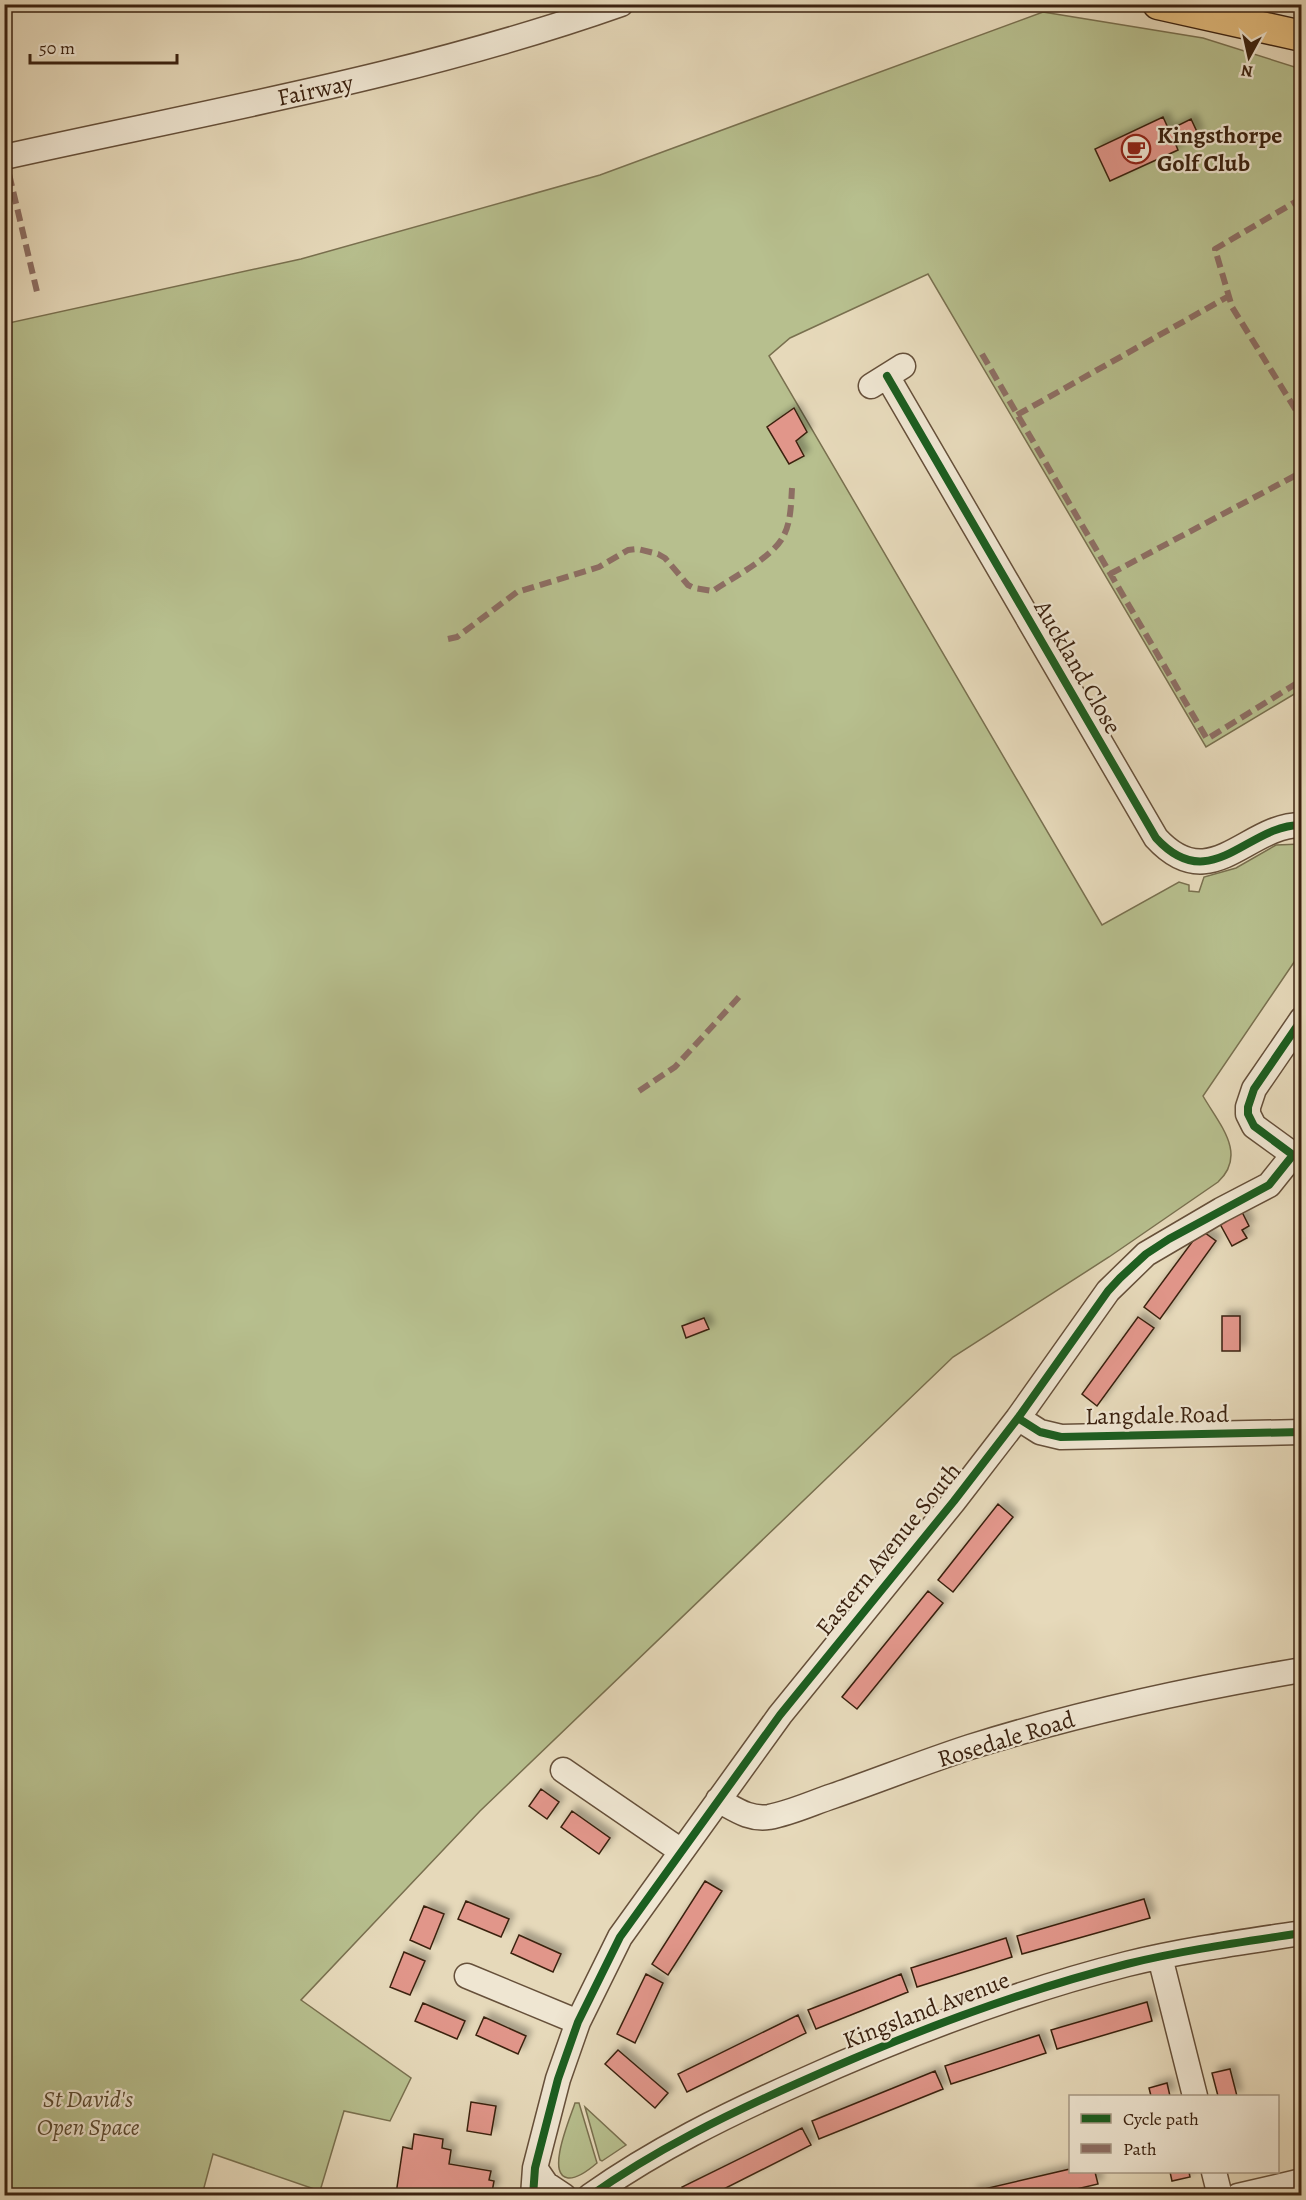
<svg xmlns="http://www.w3.org/2000/svg" width="1306" height="2200" viewBox="0 0 1306 2200" font-family="Alegreya,serif">
	<style>
		.green { fill: #b7bf8e; stroke: #79704f; stroke-width: 1.5 }
		.building { fill: #e1968a; stroke: #3b2210; stroke-width: 1.5; filter: url(#shadow) }
		.lines { fill: none; stroke-linecap: round; stroke-linejoin: round }
		.minor-casing { stroke: #66503a; stroke-width: 27 }
		.major-casing { stroke: #3b2210; stroke-width: 33 }
		.minor { stroke: #efe6d2; stroke-width: 24 }
		.major { stroke: #e3bc7d; stroke-width: 30 }
		.quiet { stroke: #8d6e63; stroke-width: 6; stroke-dasharray: 12 6; stroke-linecap: butt }
		.cycleway-casing { stroke: #efe6d2; stroke-width: 11 }
		.cycleway { stroke: #1b5e20; stroke-width: 8 }
		.labels { text-anchor: middle; stroke-width: 4.5; stroke-linejoin: round; paint-order: stroke }
		.street-label { font-size: 24px; fill: #3b2210; stroke: #efe6d2 }
		.poi-label { font-size: 24px; font-weight: bold; fill: #3b2210; stroke: #efe6d2; text-anchor: start }
		.park-label { font-size: 24px; font-style: italic; fill: #5a4930; stroke: #efe6d2 }
	</style>
	<defs>
		<filter id="shadow"><feDropShadow dx="5.5" dy="-5.5" stdDeviation="3" flood-color="#0004"/></filter>
	</defs>
	<rect width="100%" height="100%" fill="#e6d9ba"/>
	<filter id="stains"><feTurbulence type="fractalNoise" baseFrequency=".00333" numOctaves="4"/><feColorMatrix values="0 0 0 0 .2 0 0 0 0 .09 0 0 0 0 .02 0 0 0 .5 -.17"/></filter>
	<radialGradient id="worn" r=".72"><stop offset=".6" stop-color="#630" stop-opacity="0"/><stop offset="1" stop-color="#630" stop-opacity=".3"/></radialGradient>
	<path class="green" d="M1043 12 1203 38 1301 69V690L1206 747 928 274 790 338 769 356 1102 925 1179 882 1189 885V891L1199 892 1204 877 1236 868 1276 845 1301 844V952L1203 1096C1219 1124 1248 1154 1218 1182L1109 1257 953 1357 480 1811 301 2000 411 2078 390 2121 344 2111 320 2191 213 2154 202 2195H5L4 324 301 259 600 175Z
		M575 2103H579L597 2163C590 2169 578 2179 568 2178 545 2175 571 2116 575 2103Z
		M585 2107 626 2145 602 2161 600 2160Z"/>
	<path class="building" d="M1163 117 1169 130 1191 119 1198 134 1176 145 1178 150 1110 181 1095 149Z
		M794 408 807 432 796 441 804 456 789 464 767 427Z
		M1242 1212 1249 1226 1242 1230 1247 1238 1232 1246 1220 1224Z
		M1201 1230 1216 1241 1160 1319 1144 1307Z
		M1222 1316H1240V1351H1222Z
		M1138 1317 1154 1328 1097 1406 1082 1394Z
		M704 1318 709 1329 686 1338 682 1326Z
		M998 1504 1013 1517 953 1592 938 1580Z
		M928 1591 943 1603 857 1709 842 1697Z
		M541 1789 559 1802 547 1819 529 1806Z
		M572 1811 610 1838 599 1854 561 1827Z
		M705 1881 722 1891 668 1975 652 1964Z
		M1144 1899 1150 1918 1022 1954 1017 1936Z
		M466 1901 509 1919 501 1937 458 1919Z
		M424 1906 444 1914 430 1949 410 1940Z
		M519 1935 561 1954 553 1972 511 1953Z
		M1006 1938 1012 1957 917 1987 911 1968Z
		M404 1952 425 1961 410 1995 390 1987Z
		M646 1974 663 1983 635 2043 617 2034Z
		M901 1974 908 1992 816 2029 808 2010Z
		M1147 2002 1152 2021 1057 2049 1051 2030Z
		M423 2003 465 2021 457 2039 415 2021Z
		M798 2015 806 2033 687 2092 678 2074Z
		M484 2017 526 2036 518 2054 476 2035Z
		M1039 2035 1046 2053 951 2084 945 2066Z
		M618 2050 668 2093 655 2108 605 2064Z
		M1230 2069 1237 2096H1218L1212 2073Z
		M935 2071 943 2089 819 2139 812 2121Z
		M1167 2083 1170 2096H1151L1149 2088Z
		M471 2102 496 2106 491 2135 467 2131Z
		M802 2128 811 2145 710 2196H687L682 2187Z
		M414 2134 443 2139 442 2148 451 2150 449 2164 491 2171 489 2180 494 2181 492 2192 487 2191V2196L396 2194 403 2147 412 2149Z
		M1070 2169V2172H1095L1098 2184 1047 2196H972L971 2192Z
		M1170 2172H1189L1190 2177 1172 2181Z"/>
	<g class="lines">
		<g class="minor-casing">
			<path id="minor" d="M4 157C211 111 420 75 621 4
				M887 376 1156 838C1211 898 1247 824 1302 825
				M871 386 903 366
				M1302 1019 1254 1089 1248 1107V1114L1254 1126 1302 1161
				M1018 1418 1040 1432 1061 1437 1302 1432
				M563 1770 681 1851
				M718 1800C735 1809 749 1820 769 1817 791 1813 812 1803 833 1796 879 1780 924 1762 970 1747 1078 1713 1190 1689 1302 1670
				M1160 1957 1195 2096
				M467 1976 578 2022
				M535 2168 546 2184 564 2196
				M1214 2172 1220 2196
				M533 2196 535 2168 558 2079 578 2022 620 1937 780 1715 954 1501 1018 1418 1108 1291 1146 1254 1221 1210 1269 1185 1293 1155
				M590 2196C655 2150 726 2115 798 2083 904 2035 1013 1993 1127 1964 1184 1950 1243 1942 1302 1933
				M1238 2196 1302 2181"/>
		</g>
		<g class="major-casing">
			<path id="major" d="M1158 4 1302 36"/>
		</g>
		<use href="#minor" class="minor"/>
		<use href="#major" class="major"/>
		<path class="quiet" d="M5 157 38 296
			M1302 198 1215 249 1232 307 1302 420
			M982 354 1207 739 1302 680
			M1017 415 1229 296
			M1110 574 1302 472
			M448 639 457 637 517 592 599 567 628 550 638 549 658 554 665 558 688 585 694 588 713 591C733 577 774 557 784 535 791 521 791 504 792 488
			M639 1091 675 1067 739 997"/>
		<g class="cycleway-casing">
			<path id="cycleway" d="M887 376 1156 838C1211 898 1247 824 1302 825
				M1018 1418 1040 1432 1061 1437 1302 1432
				M533 2196 535 2168 558 2079 578 2022 620 1937 780 1715 954 1501 1018 1418 1108 1291 1120 1278 1146 1254 1169 1239 1269 1185 1293 1155 1254 1126 1248 1114V1107L1254 1089 1302 1019
				M590 2196C655 2150 726 2115 798 2083 904 2035 1013 1993 1127 1964 1184 1950 1243 1942 1302 1933"/>
		</g>
		<use href="#cycleway" class="cycleway"/>
	</g>
	<defs>
		<g id="cafe-ring" transform="scale(1.5)"><circle r="9.5" fill="#efe6d2" stroke="#8f2418" stroke-width="1.5"/><path d="M-5.5-4.5H6V0H3Q3 3.5 0 3.5H-2.5Q-5.5 3.5-5.5 0ZM3-3.2v2h1.7v-2ZM-6 4.5H4V6H-6Z" fill="#8f2418"/></g>
	</defs>
	<g fill-rule="evenodd">
		<use href="#cafe-ring" x="1136" y="149"/>
	</g>
	<g class="labels">
		<g class="street-label">
			<text transform="translate(315 90) rotate(-12)" y="8">Fairway</text>
			<text transform="translate(1078 667) rotate(60)" y="8">Auckland Close</text>
			<text transform="translate(1157 1415) rotate(-1)" y="8">Langdale Road</text>
			<text transform="translate(888 1549) rotate(-51)" y="8">Eastern Avenue South</text>
			<text transform="translate(1006 1739) rotate(-17)" y="8">Rosedale Road</text>
			<text transform="translate(926 2010) rotate(-21)" y="8">Kingsland Avenue</text>
		</g>
		<g class="poi-label">
			<text x="1157" y="143">Kingsthorpe<tspan x="1157" dy="28">Golf Club</tspan></text>
		</g>
		<g class="park-label">
			<text x="88" y="2107">St David's<tspan x="88" dy="28">Open Space</tspan></text>
		</g>
	</g>
	<rect width="1306" height="2200" fill="none" stroke="#e6d9ba" stroke-width="24"/>
	<rect x="6" y="6" width="1294" height="2188" fill="none" stroke="#3b2210" stroke-width="3"/>
	<rect x="12" y="12" width="1282" height="2176" fill="none" stroke="#3b2210" stroke-width="1.5"/>
	<rect x="1069" y="2095" width="210" height="78" fill="#efe6d2" stroke="#a79884" stroke-width="1.5"/>
	<rect x="1081" y="2114" width="30" height="9" fill="#1b5e20" stroke="#a79884" stroke-width="1.5"/>
	<text x="1123" y="2125" font-size="18" fill="#3b2210">Cycle path</text>
	<rect x="1081" y="2144" width="30" height="9" fill="#8d6e63" stroke="#a79884" stroke-width="1.5"/>
	<text x="1123" y="2155" font-size="18" fill="#3b2210">Path</text>
	<g transform="translate(1249 57) rotate(188)" stroke="#efe6d2" stroke-width="4.5" paint-order="stroke">
	<path d="M0-4.5L10 22L0 15L-10 22Z" fill="#3b2210"/>
	<text y="-9" font-size="16" font-weight="bold" text-anchor="middle" fill="#3b2210">N</text>
	</g>
	<path d="M30 54v9h147v-9" fill="none" stroke="#3b2210" stroke-width="3"/>
	<text x="39" y="54" font-size="18" fill="#3b2210" stroke="#efe6d2" stroke-width="4.5" paint-order="stroke">50 m</text>
	<rect width="100%" height="100%" filter="url(#stains)"/>
	<rect width="100%" height="100%" fill="url(#worn)"/>
</svg>
